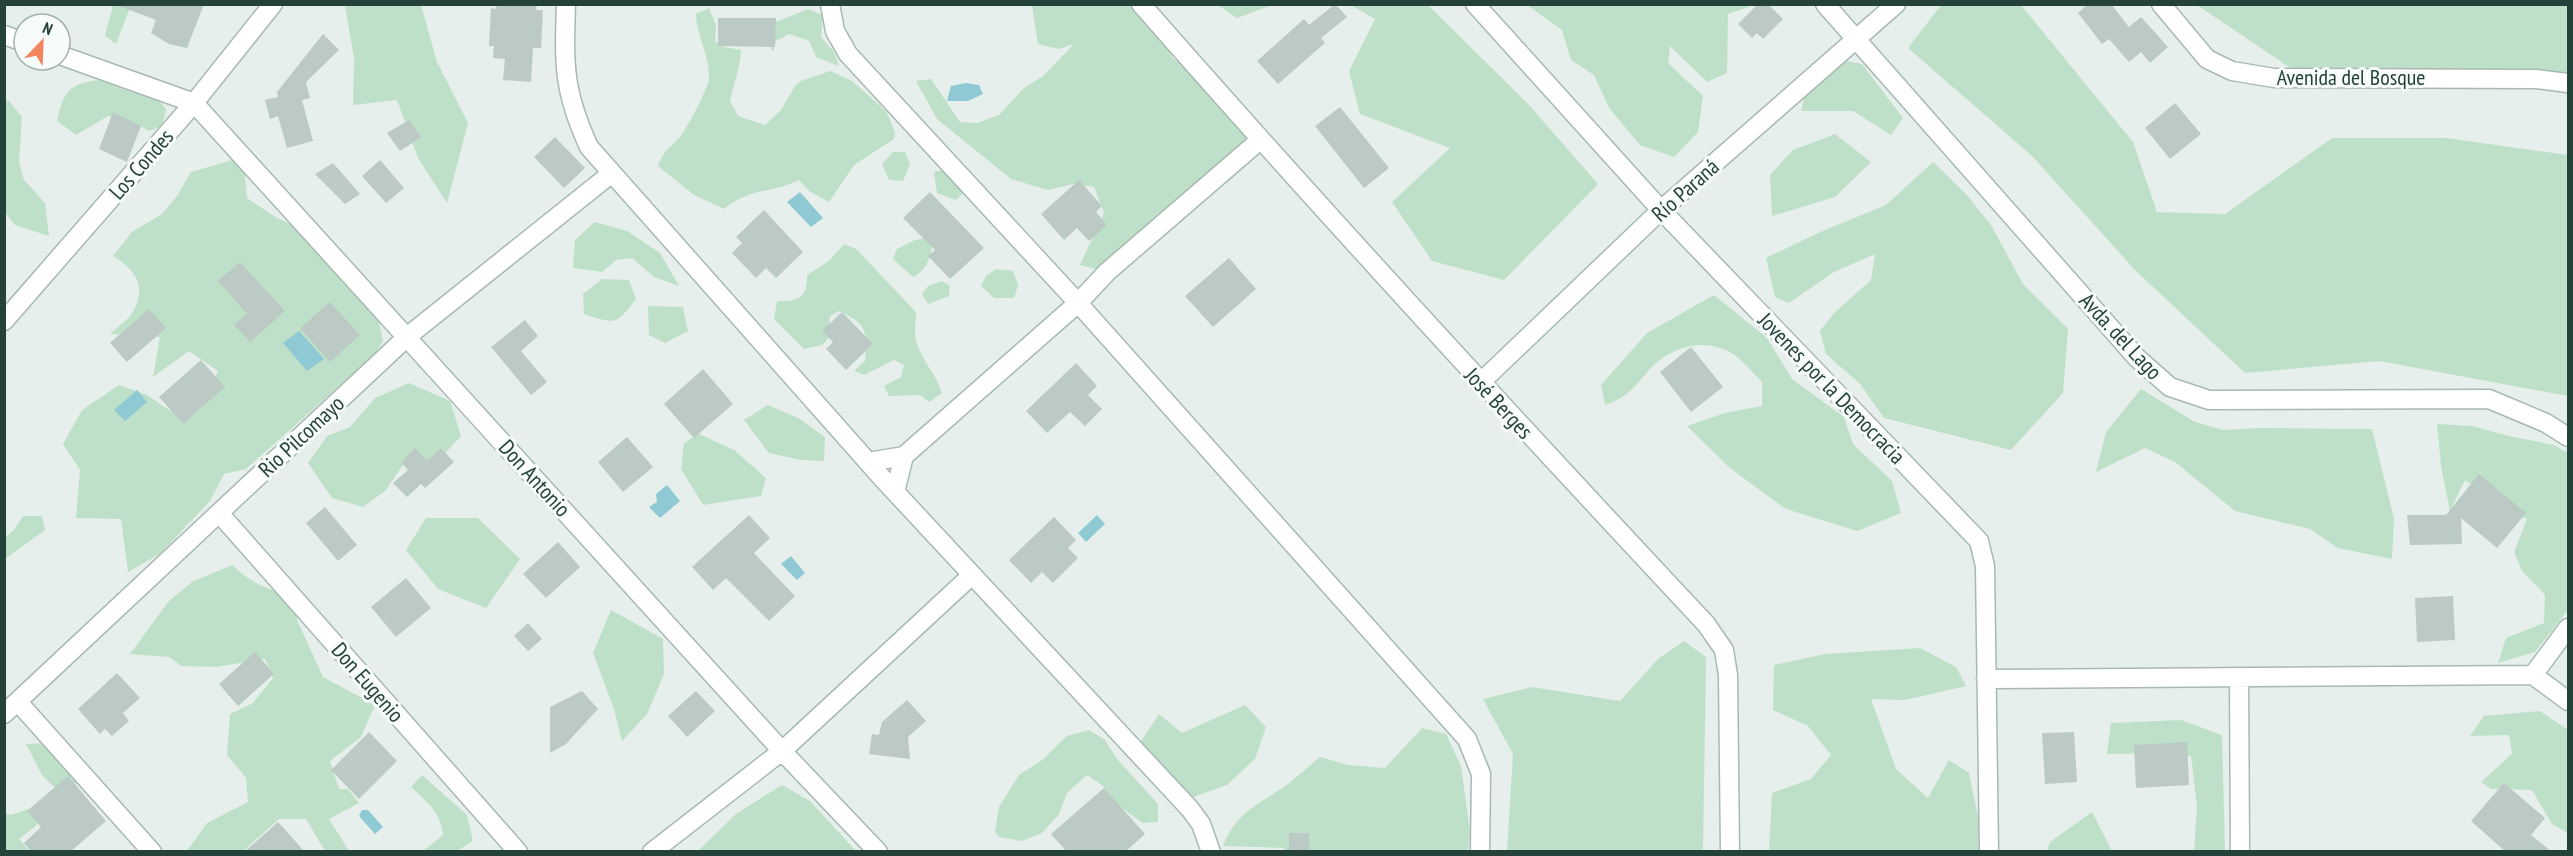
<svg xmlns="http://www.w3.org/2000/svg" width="2573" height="856" viewBox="0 0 2573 856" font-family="'PT Sans Narrow',sans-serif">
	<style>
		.green { fill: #bfe0c8 }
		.water { fill: #8ec9d4 }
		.building { fill: #bbcac4 }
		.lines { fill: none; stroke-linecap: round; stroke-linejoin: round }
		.minor-casing { stroke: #a8b8b2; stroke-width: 21 }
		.minor { stroke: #fff; stroke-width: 18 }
		.labels { text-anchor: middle; stroke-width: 6; stroke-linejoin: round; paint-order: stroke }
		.street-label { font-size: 22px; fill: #24423a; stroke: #f7fbf9 }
	</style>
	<rect width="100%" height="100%" fill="#e6efeb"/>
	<path class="green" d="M113 5H131L116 44 105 36Z
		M345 5H421L437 62 468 123 447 203 418 158 397 100 353 105 354 58Z
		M1032 5H1132L1157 23 1173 59 1222 83 1232 92 1253 119 1260 132 1223 183 1193 211 1159 241 1132 260 1107 272 1080 265 1104 213 1094 187 1073 184 1048 190 1011 179 937 119 916 81 931 79 960 122 977 123 999 115 1024 88 1043 76 1074 44 1059 49 1038 44Z
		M1218 5H1273L1237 18Z
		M1351 5H1428L1530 106 1598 184 1504 280 1432 261 1392 202 1450 148 1360 114 1349 71 1375 19Z
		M1527 5H1754L1728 14 1727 73 1707 82 1670 46 1668 63 1703 96 1698 132 1674 157 1640 145 1609 108 1594 75 1571 60 1562 30Z
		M1941 5H2021L2133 142 2157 212 2225 214 2332 138H2446L2568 155V396L2379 361 2245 373 2135 270 2032 156 1908 48Z
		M2197 5H2568V77L2459 68 2295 71Z
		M709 8 716 25 715 41 724 47 741 50C740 68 734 83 730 101L738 116 765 125 781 110 795 86 801 81 830 71 852 81 886 111 895 132 894 139 854 165 829 202 809 191 799 180C771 194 751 187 724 209L694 195 658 166C664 149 670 149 680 137 687 128 709 87 709 78 710 55 696 35 696 14Z
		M808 9 823 15 821 37 834 52 839 66 816 57 809 41 789 34 776 41 773 52 769 44 776 22Z
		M1846 61 1862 64 1903 118 1891 135 1853 111H1801L1804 97Z
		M98 80 160 102 166 109 162 126 149 131 133 122 108 116 76 135 57 121C64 91 68 85 98 80Z
		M8 100 22 117 19 162 24 180 45 203 49 236 15 225 5 212 4 103Z
		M1835 134 1871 162 1835 197 1772 216 1770 175 1793 150Z
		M893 152H905L910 164 903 181 889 180 882 164Z
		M243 157 247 198 277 218 317 237 359 297 378 319 383 341 374 355 246 469 224 474 210 501 160 554 128 572 121 519 76 518 80 470 63 444 82 410 119 385 147 395 169 410 202 404 218 371 189 351 153 377 160 337 110 334C117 327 130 319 134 310 147 284 134 269 113 256L132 232 162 214 177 196 191 172Z
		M1933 162 1966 194 1991 225 2023 284 2068 329 2063 393 2011 450 1884 418 1860 384 1826 354 1820 331 1834 313 1871 280 1875 254 1834 272 1789 303 1775 297 1766 258 1818 233 1886 205Z
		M943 170 966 190 956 200 937 193 934 172Z
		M595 222 627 231 660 253 679 286 654 277 632 258 616 260 602 272 573 268 575 240Z
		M933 237C932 253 929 269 913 277L893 259 897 249 915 240Z
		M844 244 856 249 916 312C916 321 914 332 916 341 921 360 936 373 942 393L929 402 920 395 889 396 884 386 901 377 904 365 894 360 864 375 854 371 865 361C868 331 867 324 839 311L830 316 828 339 822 345 804 349 774 319 777 301C797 302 808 298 807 275L829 261Z
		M996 269 1013 271 1018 285 1014 298H994L981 286 986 276Z
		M602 279 629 280 636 299C615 326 616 324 584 314L583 294Z
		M942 281 950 286 949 296 928 304 922 294 928 286Z
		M1714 295 1767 338 1792 379 1844 417 1853 444 1892 481 1901 513 1857 531 1786 509 1731 469 1687 426 1725 413 1762 406V382C1754 374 1745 363 1736 356 1707 335 1670 346 1648 371 1635 387 1626 398 1605 405L1601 385 1647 333Z
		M648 306 683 307 688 331 665 343 649 335Z
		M409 383 450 401 461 436 438 461 403 465 385 491 363 507 332 498 308 463 327 436 350 427 375 398Z
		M2141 389 2195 422 2223 430 2260 428 2372 429 2394 519 2392 559 2338 548 2310 529 2235 511 2175 462 2145 448 2096 472 2106 432Z
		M768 405 800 419 825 437 824 461 801 460 769 453 744 420Z
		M2437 424 2472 426 2509 436 2554 445 2568 453V610L2535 652 2498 663 2506 638 2544 623 2545 595 2522 571 2514 552 2527 519 2494 502 2465 480 2450 511 2441 466Z
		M699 434 734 450 766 478 761 496 703 505 681 469 684 443Z
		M23 516H42L45 530 5 559V537L13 531Z
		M426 518H478L520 559 486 608 438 589 406 550Z
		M232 565C250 582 267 590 292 595L297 620 323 677 375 705 361 737 330 761 339 789H348L359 803 329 819 349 851H325L306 819H279L243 851H187L207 823 248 802 246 778 227 755 230 714 253 703 273 678 265 659 216 667 182 666 169 657 130 654 169 601 192 582Z
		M611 610 663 639 664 674 647 714 622 741 614 709 593 653Z
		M1684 641 1706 657 1703 851H1507L1513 754 1483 699 1532 687 1620 701 1658 659Z
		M1920 648 1956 667 1966 686 1905 700 1871 699 1896 769 1928 798 1949 760 1969 773 1979 822 1978 851H1769L1772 793 1811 779 1831 755 1808 726 1773 710 1774 665 1825 654Z
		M1245 705 1266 727 1255 759 1227 785 1174 804 1139 764 1142 740 1159 714 1182 733Z
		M2540 711 2568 730V833L2552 824 2532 790 2491 789 2481 782 2512 754 2509 735 2470 736 2484 716Z
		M2181 720 2222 735 2225 851H2194L2197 807 2191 756 2159 753 2107 754 2111 723Z
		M1422 728 1446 734 1461 766 1470 832 1468 851 1286 852 1284 848 1223 846C1237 810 1259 805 1288 784 1299 775 1309 766 1320 757L1348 765 1385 768Z
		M1089 730 1104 739 1117 759 1158 804V822L1143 823 1116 804 1102 785 1087 775 1067 793 1059 814 1042 833 1022 841 999 837 995 832 999 807 1019 775 1042 760 1067 736Z
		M45 743 75 778 77 790 62 795 42 775 26 744Z
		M422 775 467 815 473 841 457 851H423L443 835C440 811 428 803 411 787Z
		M782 785 810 801 856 851H698L736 814Z
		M34 807 37 825 19 839 30 851H5L4 813 11 815Z
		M2092 812 2112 851H2047L2050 842Z"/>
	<path class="water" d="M966 83 979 85 983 94 968 101H947L951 86Z
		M800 192 823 218 811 227 787 202Z
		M299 331 324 359 307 371 283 343Z
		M137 390 147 402 125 421 114 410Z
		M667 485 680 501 660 518 649 507 657 502 656 494Z
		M1097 515 1105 524 1086 542 1078 533Z
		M791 556 805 573 797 580 781 564Z
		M362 810H368L383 827 375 834 359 816Z"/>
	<path class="building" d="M120 4H204L187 48 169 44 151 33 156 20 119 6Z
		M497 4H537L536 10H543L541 48H533L531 82 503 80 505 59 493 58 494 46H489L491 8 496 9Z
		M1335 4 1347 17 1321 38 1325 43 1278 84 1257 61 1304 19 1309 25Z
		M1758 4H1768L1783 19 1763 39 1757 33 1752 38 1738 24Z
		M2088 4H2111L2129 27 2141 17 2168 47 2150 63 2141 52 2129 62 2109 39 2102 44 2078 13Z
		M718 18H776L775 47 718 46Z
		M323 34 339 50 306 82 310 98 302 100 313 141 287 148 278 116 270 119 265 100 278 97 277 92Z
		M2175 103 2201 134 2170 159 2145 128Z
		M1340 107 1389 168 1364 188 1315 126Z
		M113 112 141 126 127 162 99 149Z
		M409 120 421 137 400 151 387 133Z
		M555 137 585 168 564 188 534 157Z
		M380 160 404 188 386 203 362 176Z
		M333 163 360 194 345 204 315 174Z
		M1079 180 1102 206 1096 212 1107 225 1089 241 1077 228 1064 240 1041 214Z
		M930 192 984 248 950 279 928 256 935 250 903 218Z
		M764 210 803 252 776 278 766 268 756 278 732 253 742 243 736 237Z
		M1229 258 1256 289 1213 327 1185 296Z
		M240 262 285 311 250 342 234 325 247 314 218 281Z
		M330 302 360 335 330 362 300 328Z
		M149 309 166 328 127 362 110 343Z
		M842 312 873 344 846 370 826 349 833 342 822 331Z
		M525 320 538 336 521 351 547 382 531 395 491 347Z
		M1691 347 1723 387 1691 412 1660 372Z
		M201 360 225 387 183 424 159 397Z
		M1076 363 1097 386 1088 395 1102 409 1085 426 1070 412 1047 433 1026 411Z
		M703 369 733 404 694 438 664 404Z
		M627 437 653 467 623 492 598 462Z
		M415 448 427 461 441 448 454 462 425 488 421 484 407 497 393 483 408 470 401 462Z
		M2479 474 2526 513 2497 548 2461 518 2462 544 2410 545 2407 515H2446Z
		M325 507 357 545 338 561 306 523Z
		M749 515 770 538 754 553 795 596 769 621 726 578 713 590 692 567Z
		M1054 517 1076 540 1068 548 1078 558 1053 583 1042 572 1031 583 1009 560Z
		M558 542 580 567 546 598 523 574Z
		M406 578 431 608 396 637 371 607Z
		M2453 596 2455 640 2417 642 2415 598Z
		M528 623 542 639 528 651 514 636Z
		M255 652 274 674 238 706 219 684Z
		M117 673 140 698 123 713 129 721 112 736 105 729 100 734 78 709Z
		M582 691 598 709 566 744 550 753V707Z
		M696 691 715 711 687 737 668 716Z
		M907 700 926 721 908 737 910 759 869 754 872 734 879 735 882 722Z
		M369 732 397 761 359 799 331 770Z
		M2074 732 2077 782 2045 784 2042 733Z
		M2187 742 2189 785 2136 788 2134 745Z
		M68 776 106 821 70 852H32L24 843 41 827 27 811Z
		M2504 783 2545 818 2531 835 2552 852H2506L2471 821Z
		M1104 788 1145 834 1125 852H1067L1051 834Z
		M278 822 305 852H244Z
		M1289 833H1309V852L1289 851Z"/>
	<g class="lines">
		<g class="minor-casing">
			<path id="minor" d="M566 4C564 64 563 91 589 147L883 479 1190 809 1201 824 1211 852
				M830 4 835 31 848 54 1078 303 1467 739 1481 774 1480 852
				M1141 4C1325 214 1515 420 1706 624L1724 650 1728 675 1730 852
				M1475 4 1661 210 1979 541 1985 566 1989 852
				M1825 4 2137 358 2170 387 2209 400 2489 399 2546 423 2568 437
				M2161 4 2207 59 2232 71 2274 78 2536 79 2568 83
				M4 35 24 42
				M60 55 194 103 782 751 878 852
				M4 321 194 103 273 4
				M1480 383 1661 210 1896 4
				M868 462 904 456 1078 303 1107 272 1260 140
				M895 492 904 456
				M219 513 518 852
				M2533 675 2568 628
				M2533 675 2568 701
				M2239 677 2240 852
				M1986 679 2533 675
				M18 702 152 852
				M4 714 408 336 612 173
				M652 852 782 751 972 575"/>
		</g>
		<use href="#minor" class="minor"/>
	</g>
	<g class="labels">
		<g class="street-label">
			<text x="2351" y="85">Avenida del Bosque</text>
			<text transform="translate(141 164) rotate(-49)" y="8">Los Condes</text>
			<text transform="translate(1685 190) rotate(-42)" y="8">Río Paraná</text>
			<text transform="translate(2121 336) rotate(47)" y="8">Avda. del Lago</text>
			<text transform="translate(1832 388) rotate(46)" y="8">Jovenes por la Democracia</text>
			<text transform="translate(1499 403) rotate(47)" y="8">José Berges</text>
			<text transform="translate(301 436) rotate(-43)" y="8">Rio Pilcomayo</text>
			<text transform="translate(535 478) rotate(48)" y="8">Don Antonio</text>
			<text transform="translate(368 682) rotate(49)" y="8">Don Eugenio</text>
		</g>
	</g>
	<rect width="2573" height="856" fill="none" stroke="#24423a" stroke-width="12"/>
	<g transform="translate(42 42) rotate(23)"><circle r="28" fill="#f7fbf9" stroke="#a3b1ad" stroke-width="1.5"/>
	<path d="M0-4.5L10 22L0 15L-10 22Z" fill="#f4845f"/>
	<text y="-9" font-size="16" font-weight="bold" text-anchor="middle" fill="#24423a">N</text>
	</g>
</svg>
